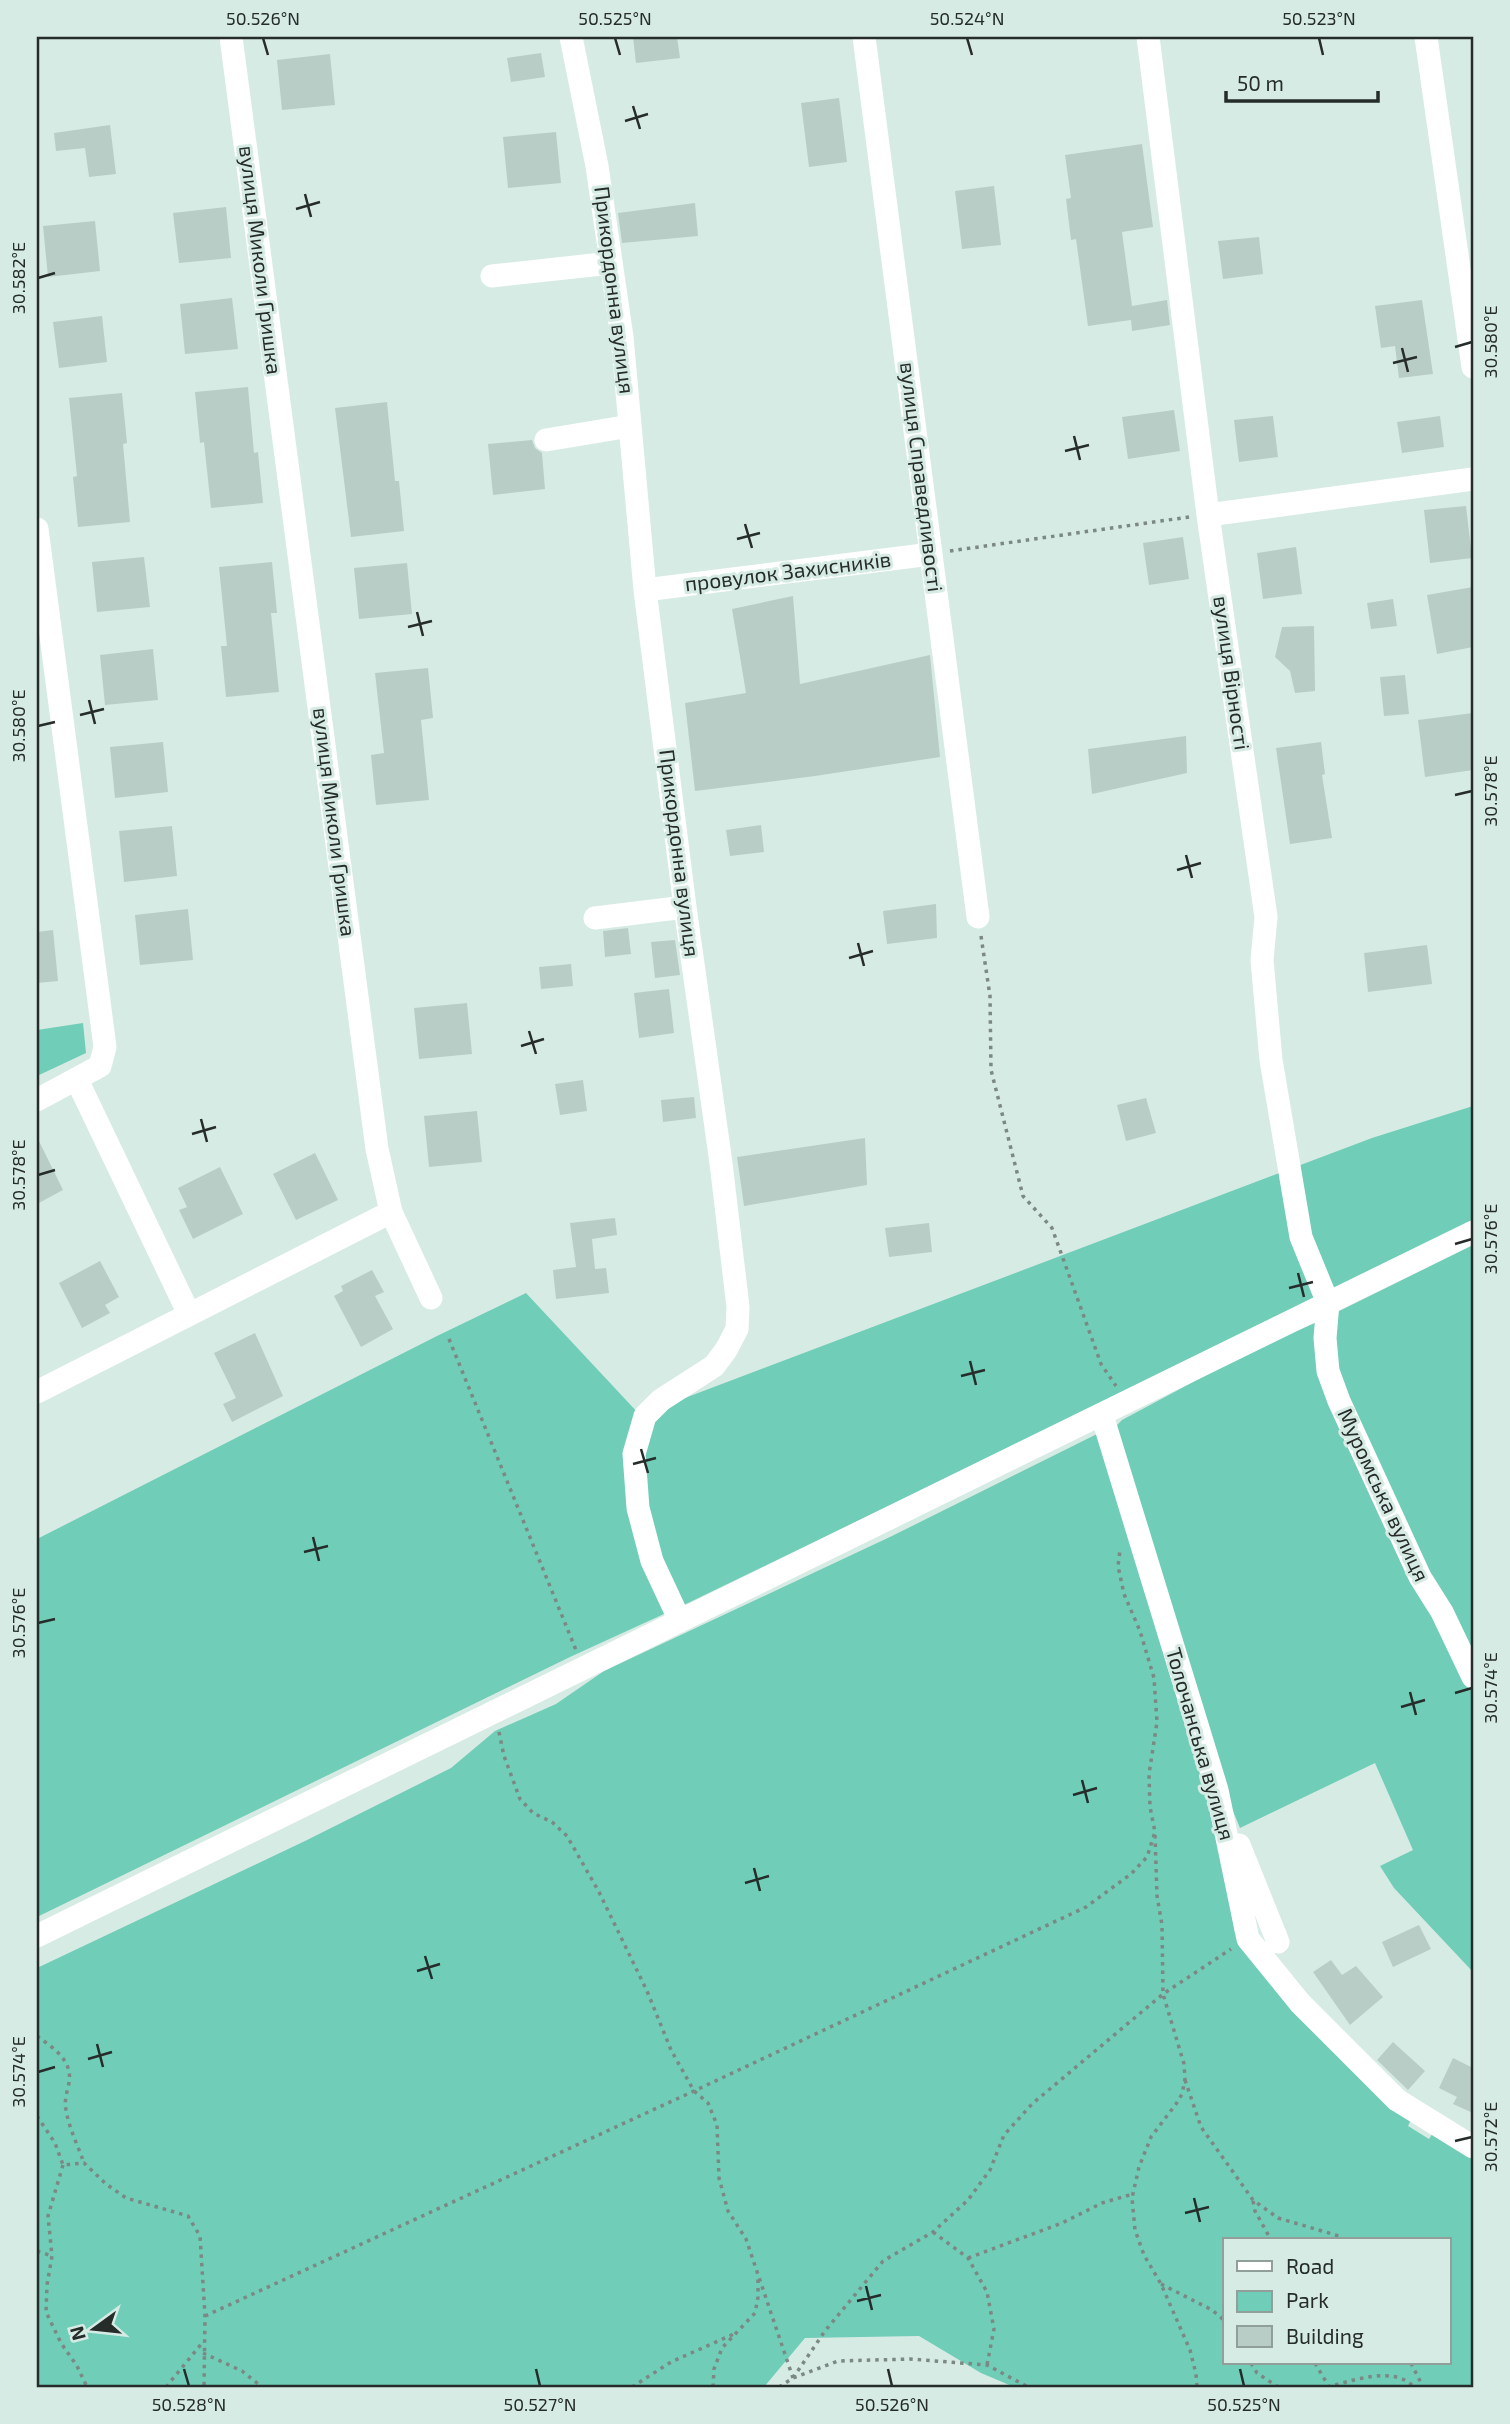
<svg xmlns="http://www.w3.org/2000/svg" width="1510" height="2424" viewBox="0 0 1510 2424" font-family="'Exo 2',sans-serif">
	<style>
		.green { fill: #70cdb8; fill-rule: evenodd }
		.building { fill: #b9cdc7 }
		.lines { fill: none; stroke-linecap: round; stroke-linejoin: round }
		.path { stroke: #7b8884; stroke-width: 3.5; stroke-dasharray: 3.5 5; stroke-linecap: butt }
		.minor { stroke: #fff; stroke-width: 23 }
		.ticks { fill: none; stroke: #252c2a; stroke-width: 2.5 }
		.labels { text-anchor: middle; stroke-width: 6; stroke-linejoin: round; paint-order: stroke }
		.street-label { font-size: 21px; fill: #252c2a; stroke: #d7ebe5 }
		.neatline { fill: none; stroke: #252c2a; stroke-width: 2.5 }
		.ticks-label { font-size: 18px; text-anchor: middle; fill: #252c2a }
	</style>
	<rect width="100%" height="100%" fill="#d7ebe5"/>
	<path class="green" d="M83 1023 86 1053 37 1076V1030Z
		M1473 1106V1223L688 1603 570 1657 37 1917V1539L437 1336 526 1293 640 1415 1372 1138Z
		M1473 1245V1972L1394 1888 1380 1866 1413 1850 1375 1763 1240 1828 1223 1787 1115 1427 1122 1420 1253 1350 1315 1323Z
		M1101 1432 1209 1791 1235 1933 1411 2120 1408 2126 1429 2139 1433 2133 1473 2156V2387H1014L981 2373 919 2336 805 2338 764 2387H37V1968L305 1841 451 1768 495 1731 556 1704 604 1671 892 1536ZM1225 2240H1449V2363H1225Z"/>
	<path class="building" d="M633 37H677L680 58 636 63Z
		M541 53 545 77 511 82 507 58Z
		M330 54 335 105 282 110 277 60Z
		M839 98 847 162 809 167 801 103Z
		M110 125 116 174 89 177 85 148 56 151 54 133Z
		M556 132 561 183 508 188 503 137Z
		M1142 144 1153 227 1122 232 1132 306 1167 300 1170 325 1132 331 1131 320 1088 326 1076 239 1071 240 1066 199 1071 198 1065 155Z
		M994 186 1001 245 962 249 955 191Z
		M695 203 698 236 622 243 618 213Z
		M226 207 231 258 179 263 173 213Z
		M95 221 100 271 48 277 43 226Z
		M1259 237 1263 274 1223 279 1218 241Z
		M232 298 238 349 185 354 180 304Z
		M1422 300 1433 374 1399 378 1395 346 1381 348 1375 306Z
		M102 316 107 362 59 368 53 322Z
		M248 387 254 453 258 452 263 503 211 508 204 442 200 443 195 392Z
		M122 393 127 443 123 444 130 522 78 527 73 477 77 476 69 398Z
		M387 402 395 481H399L404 531 351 537 335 408Z
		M1174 410 1180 451 1128 459 1122 417Z
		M1273 416 1278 457 1239 462 1234 420Z
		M1440 416 1444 447 1402 453 1397 422Z
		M532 440 535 448 542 453 545 489 493 495 488 444Z
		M1466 506 1472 558 1430 563 1424 510Z
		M1183 537 1189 579 1149 585 1143 543Z
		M1296 547 1302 594 1263 599 1257 553Z
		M144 557 150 607 97 612 92 562Z
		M272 562 277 613H271L279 692 226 697 221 646H227L219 567Z
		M407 563 412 614 359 619 354 568Z
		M1473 587V647L1437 654 1427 595Z
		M793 596 800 684 930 655 940 757 815 776 695 791 685 703 746 693 732 609Z
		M1393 599 1397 626 1371 629 1367 603Z
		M1314 626 1315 691 1295 693 1290 671 1275 657 1282 627Z
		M153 649 158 700 105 705 100 655Z
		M428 668 433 718 421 720 429 800 376 805 371 755 384 753 375 673Z
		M1405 675 1409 714 1384 716 1380 677Z
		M1473 713V770L1425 777 1418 720Z
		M1186 736 1187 773 1092 794 1088 749Z
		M163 742 168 792 115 798 110 747Z
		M1321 742 1325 774 1322 775 1332 838 1290 844 1276 748Z
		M761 825 764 852 730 856 726 830Z
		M172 826 177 876 124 882 119 831Z
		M936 904 937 938 887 944 883 911Z
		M188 909 193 960 140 965 135 915Z
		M628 928 631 954 605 957 603 931Z
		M53 930 58 981 37 983V932Z
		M675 940 680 975 655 978 651 942Z
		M1427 945 1432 984 1368 992 1364 953Z
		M571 964 573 986 541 989 539 967Z
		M669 989 674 1033 639 1038 634 993Z
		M467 1003 472 1054 419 1059 414 1008Z
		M583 1080 587 1111 560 1115 555 1084Z
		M694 1097 696 1118 663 1122 661 1100Z
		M1146 1098 1156 1133 1126 1141 1117 1105Z
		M477 1111 482 1162 429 1167 424 1116Z
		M37 1137 63 1190 37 1204Z
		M865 1138 867 1185 744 1206 737 1157Z
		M315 1153 338 1200 296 1220 273 1174Z
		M220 1167 243 1214 193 1239 179 1210 187 1207 178 1188Z
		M615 1218 617 1235 592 1239 595 1269 606 1268 609 1293 556 1299 553 1270 576 1267 570 1223Z
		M929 1223 932 1252 889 1257 885 1228Z
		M100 1261 119 1297 105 1305 110 1313 82 1328 59 1283Z
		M372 1270 384 1292 375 1296 393 1329 361 1347 334 1296 343 1291 341 1286Z
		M255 1333 283 1396 232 1422 223 1404 236 1398 214 1353Z
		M1419 1925 1431 1949 1393 1967 1382 1942Z
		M1331 1960 1342 1975 1356 1966 1383 1997 1350 2025 1313 1972Z
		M1393 2042 1425 2071 1408 2090 1377 2060Z
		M1453 2058 1471 2067 1473 2063V2113L1453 2104 1457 2097 1439 2088Z"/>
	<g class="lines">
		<path class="path" d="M950 551 1189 517
			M981 936 990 996 991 1070 1023 1196 1052 1228 1101 1364 1116 1386
			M449 1339 576 1650
			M499 1732 504 1756 520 1799 533 1813 552 1822 567 1836 599 1892 647 1991 671 2050 694 2091 708 2103 717 2125 719 2178 728 2211 746 2239 793 2378
			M1155 1835 1157 1896 1162 1925 1163 1994 1184 2064 1185 2079 1182 2094 1176 2104 1151 2137 1139 2167 1132 2198 1135 2230 1144 2255 1161 2284 1190 2350 1196 2374 1197 2387
			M37 2036C53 2048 73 2060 69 2083 67 2092 64 2101 66 2110 69 2128 78 2146 84 2163
			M1185 2080 1201 2127 1253 2200 1278 2218 1339 2236 1343 2240
			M37 2116 55 2143 63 2165 84 2163 106 2184 126 2198 188 2216 200 2236 205 2316 204 2387
			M63 2165 48 2216 52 2256 47 2285 46 2312 61 2343 77 2366 87 2387
			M1253 2201 1255 2211 1271 2240
			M933 2232 968 2258 987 2292 994 2329 987 2365
			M37 2251 52 2256
			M968 2258 1062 2223 1102 2203 1133 2194
			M1161 2284 1212 2310 1225 2321
			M205 2316 694 2091 1086 1907 1131 1874 1147 1857 1155 1832 1150 1807 1149 1774 1157 1722 1154 1678 1140 1631 1124 1594 1118 1566 1120 1550
			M203 2353 242 2371 262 2387
			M1251 2363 1257 2373 1278 2387
			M1315 2363 1329 2387
			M1411 2363 1423 2387
			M793 2378 825 2331 883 2261 933 2232 968 2200 990 2170 1004 2135 1032 2104 1163 1994 1231 1949
			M166 2387 203 2342
			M632 2387 671 2362 734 2334
			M713 2387 714 2369 722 2348 755 2313 758 2297V2277
			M779 2387 793 2378 838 2361 910 2359 987 2365 1028 2387
			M1327 2387C1352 2381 1394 2365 1414 2387"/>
		<path class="minor" d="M571 37 597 166 622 337 645 590 685 907 721 1163 738 1307 737 1329 726 1350 714 1366 661 1400 645 1416 634 1454 638 1508 652 1561 680 1621
			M864 37 978 917
			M1148 37 1208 515 1266 917 1262 960 1271 1060 1301 1237 1328 1303 1325 1338 1328 1371 1339 1401 1420 1577 1442 1612 1473 1677
			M1426 37 1473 367
			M492 276 611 263
			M546 440 630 426
			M1208 515 1473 479
			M37 529 105 1047 100 1066 37 1100
			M645 590 931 554
			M595 918 685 907
			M77 1080 189 1314
			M391 1212 431 1298
			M37 1392 391 1212 377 1149 231 37
			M1102 1415 1217 1790 1248 1939 1300 2003 1397 2100 1473 2147
			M1239 1845 1278 1942
			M37 1936 1473 1232"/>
	</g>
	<path class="ticks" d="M263 38 268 55M615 38 620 55M967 38 972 55M1319 38 1323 55M633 106 640 129M625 121 648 114M305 194 311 217M296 209 320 202M38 278 55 273M1455 347 1472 342M1402 348 1408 372M1393 363 1417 357M1074 436 1080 460M1065 451 1089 445M745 524 752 548M737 539 760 533M417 612 423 636M408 627 432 621M89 700 95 724M80 715 104 709M38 726 55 722M1455 795 1472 791M1186 855 1192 878M1177 870 1201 863M858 943 864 966M849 958 873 951M529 1031 536 1054M521 1046 544 1039M201 1119 207 1142M192 1134 216 1127M38 1175 55 1170M1455 1244 1472 1239M1298 1273 1304 1297M1289 1288 1313 1282M970 1361 976 1385M961 1376 985 1370M641 1449 648 1473M633 1464 656 1458M313 1537 319 1561M304 1552 328 1546M38 1623 55 1619M1410 1692 1416 1715M1455 1693 1472 1688M1401 1707 1425 1700M1082 1780 1088 1803M1073 1795 1097 1788M754 1868 760 1891M745 1883 769 1876M425 1956 432 1979M417 1971 440 1964M97 2044 103 2067M88 2059 112 2052M38 2072 55 2067M1455 2141 1472 2137M1194 2198 1200 2222M1185 2213 1209 2207M866 2286 872 2310M857 2301 881 2295M184 2369 189 2386M536 2369 540 2386M888 2369 892 2386M1240 2369 1244 2386"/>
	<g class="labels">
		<g class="street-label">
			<text transform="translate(260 260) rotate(83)" y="7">вулиця Миколи Гришка</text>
			<text transform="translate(614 290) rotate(83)" y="7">Прикордонна вулиця</text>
			<text transform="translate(921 477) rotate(83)" y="7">вулиця Справедливості</text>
			<text transform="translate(788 572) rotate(-7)" y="7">провулок Захисників</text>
			<text transform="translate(1231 673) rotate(82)" y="7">вулиця Вірності</text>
			<text transform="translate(334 822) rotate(83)" y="7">вулиця Миколи Гришка</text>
			<text transform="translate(679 853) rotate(83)" y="7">Прикордонна вулиця</text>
			<text transform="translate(1383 1495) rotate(65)" y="7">Муромська вулиця</text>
			<text transform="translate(1200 1744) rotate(74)" y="7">Толочанська вулиця</text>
		</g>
	</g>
	<rect width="1510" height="2424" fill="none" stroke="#d7ebe5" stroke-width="77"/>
	<rect x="1223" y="2238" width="228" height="126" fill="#d7ebe5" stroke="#909f9a" stroke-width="2"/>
	<rect x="1237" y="2261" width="35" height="10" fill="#ffffff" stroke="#909f9a" stroke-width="2"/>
	<text x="1286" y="2274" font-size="21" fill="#252c2a">Road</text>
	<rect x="1237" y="2291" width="35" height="21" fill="#70cdb8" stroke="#909f9a" stroke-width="2"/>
	<text x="1286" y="2308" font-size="21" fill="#252c2a">Park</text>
	<rect x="1237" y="2326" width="35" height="21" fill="#b9cdc7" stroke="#909f9a" stroke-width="2"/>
	<text x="1286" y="2344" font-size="21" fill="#252c2a">Building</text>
	<g transform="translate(94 2329) rotate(255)" stroke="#d7ebe5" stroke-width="5" paint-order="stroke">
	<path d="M0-5L12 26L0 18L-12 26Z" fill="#252c2a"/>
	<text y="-10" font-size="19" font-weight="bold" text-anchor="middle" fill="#252c2a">N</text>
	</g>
	<path d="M1226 91v10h152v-10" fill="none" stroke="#252c2a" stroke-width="3.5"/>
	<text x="1237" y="91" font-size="21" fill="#252c2a" stroke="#d7ebe5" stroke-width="5" paint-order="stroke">50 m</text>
	<rect x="38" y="38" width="1434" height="2348" class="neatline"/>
	<g class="ticks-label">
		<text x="263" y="25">50.526°N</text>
		<text x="615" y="25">50.525°N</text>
		<text x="967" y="25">50.524°N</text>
		<text x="1319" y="25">50.523°N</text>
		<text transform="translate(19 278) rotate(-90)" y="6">30.582°E</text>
		<text transform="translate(1491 342) rotate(-90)" y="6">30.580°E</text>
		<text transform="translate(19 726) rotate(-90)" y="6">30.580°E</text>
		<text transform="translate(1491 791) rotate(-90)" y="6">30.578°E</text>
		<text transform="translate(19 1175) rotate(-90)" y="6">30.578°E</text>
		<text transform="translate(1491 1239) rotate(-90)" y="6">30.576°E</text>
		<text transform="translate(19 1623) rotate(-90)" y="6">30.576°E</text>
		<text transform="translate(1491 1688) rotate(-90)" y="6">30.574°E</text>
		<text transform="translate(19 2072) rotate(-90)" y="6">30.574°E</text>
		<text transform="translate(1491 2137) rotate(-90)" y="6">30.572°E</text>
		<text x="189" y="2411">50.528°N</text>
		<text x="540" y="2411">50.527°N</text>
		<text x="892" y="2411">50.526°N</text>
		<text x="1244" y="2411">50.525°N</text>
	</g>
</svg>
